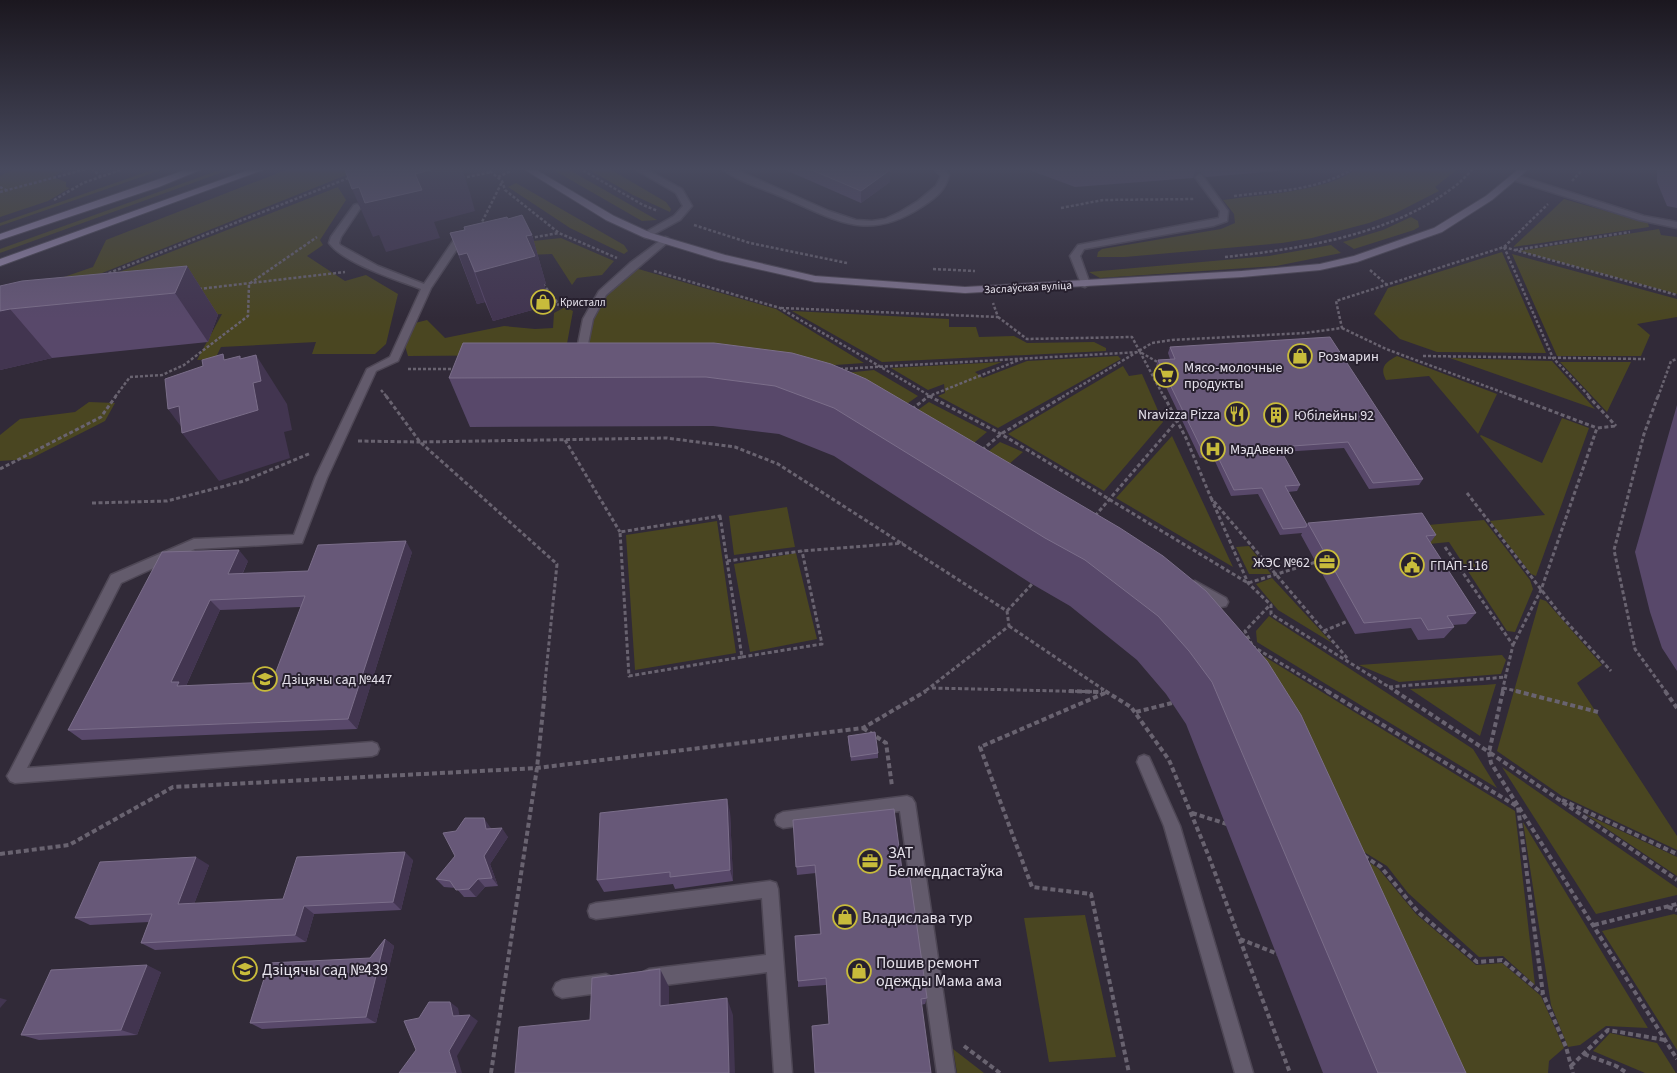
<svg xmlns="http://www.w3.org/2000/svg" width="1677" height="1073" viewBox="0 0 1677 1073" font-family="'Source Sans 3',sans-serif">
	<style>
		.green { fill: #4a4621 }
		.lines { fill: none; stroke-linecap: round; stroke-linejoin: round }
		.service-casing { stroke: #4e4755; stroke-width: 3 }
		.secondary-casing { stroke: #4e4755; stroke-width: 2 }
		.primary-casing { stroke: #4e4755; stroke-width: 2 }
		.path-far2 { stroke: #696370; stroke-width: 2.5; stroke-dasharray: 3 2; stroke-linecap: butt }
		.path-far1 { stroke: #696370; stroke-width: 3; stroke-dasharray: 4 2.5; stroke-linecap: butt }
		.path { stroke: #696370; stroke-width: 4; stroke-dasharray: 5 3; stroke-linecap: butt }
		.service { fill: #635b6c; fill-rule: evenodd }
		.secondary { fill: #80748f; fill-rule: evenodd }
		.primary { fill: #9787aa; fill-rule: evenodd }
		.wall { fill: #58486a; fill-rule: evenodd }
		.shaded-wall { fill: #423550 }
		.building { fill: #675878; stroke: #7b6e8a; fill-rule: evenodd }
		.labels { text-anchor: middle; stroke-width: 4; stroke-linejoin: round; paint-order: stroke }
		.far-street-label { font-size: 11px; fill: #e6e2ec; stroke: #27202e }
		.far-poi-label { font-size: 11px; fill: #e6e2ec; stroke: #27202e; text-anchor: start }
		.poi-label { font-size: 14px; fill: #e6e2ec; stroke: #27202e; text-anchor: start }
		.near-poi-label { font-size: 16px; fill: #e6e2ec; stroke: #27202e; text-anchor: start }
	</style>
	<rect width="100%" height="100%" fill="#312a38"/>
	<path class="green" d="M15 168H54L63 171 53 177 66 182V187L70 188 48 201 0 217V176Z
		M158 168H167L0 226V223Z
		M225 168H234L0 253V249Z
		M291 168H364L10 310 0 299 93 267 106 240Z
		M550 168H566L657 220 642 221Z
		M586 168H608L666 202 671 209 670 212 633 195Z
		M1356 168H1459L1435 187 1439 191 1396 213 1369 223 1312 238 1282 243 1125 257H1097L1098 252 1102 249 1221 229 1235 223 1234 214 1223 200C1255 195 1334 191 1356 168Z
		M516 183 624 245 628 251 624 254 570 228 508 187Z
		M338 187 346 200 320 240 323 245 307 256 345 281 366 275 398 294 386 344 375 354H312L316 342 221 347 215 359 197 360 222 314 63 329 24 309Z
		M1564 199 1648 223 1649 227 1513 247Z
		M1411 217 1418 221 1419 227 1414 230 1354 249 1343 242 1383 230Z
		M1659 229 1661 235 1677 237V294L1519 251Z
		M561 238 614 261 602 275 577 278 572 285 552 254 527 255 533 241Z
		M1331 245 1341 253 1276 266 1100 278 1089 272 1269 256Z
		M1502 252 1546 353 1437 352 1400 339 1374 314 1388 288Z
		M1512 254 1677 299V317L1637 324 1650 335 1641 356H1557Z
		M635 268 776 309 864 363 791 368 586 356 593 320 607 296Z
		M565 307 573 311 566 349 550 355 408 356 405 346 415 323 427 320 445 338 504 326 535 329 553 328 554 313Z
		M792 311 949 319V327H976L979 337 1014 336 1027 343 1094 342 1106 348V351L882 362Z
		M1118 356 1121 359 998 428 938 396 945 393 944 384 928 390 891 368 1002 362 975 372 983 378 1027 361Z
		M1397 356 1497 394 1478 434 1429 376 1386 380C1379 367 1386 362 1397 356Z
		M1450 358 1552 361 1595 409Z
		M1560 362H1631L1607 412Z
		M1123 366 1129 376 1142 374 1163 422 1104 491 1008 434Z
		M874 370 918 396 894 413 815 376Z
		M89 402 115 403 105 421 30 459 0 461V435L20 419 75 412Z
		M929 402 987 432 963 452 904 420Z
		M1562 418 1589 428 1536 576 1531 574 1490 521 1545 515 1480 436 1481 435 1542 463Z
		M1172 436 1233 567 1116 498Z
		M1000 442 1023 452 1008 465 979 459Z
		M787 507 795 547 734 555 729 516Z
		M1484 520 1530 580 1533 589 1515 632 1507 631 1449 542 1429 544 1417 526Z
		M717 521 736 653 635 670 626 535Z
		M1249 546 1271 574H1249L1236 547Z
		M796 553 817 639 750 652 734 564Z
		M1272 578 1332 643 1278 610 1256 584Z
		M1540 599 1546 601 1602 665 1577 683 1677 836V850L1562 796 1497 751Z
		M1269 616 1473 749 1497 788 1257 642 1256 631Z
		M1262 655 1515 811 1535 985 1503 956 1479 957 1408 893 1387 866 1351 844Z
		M1502 655 1506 660 1501 674 1399 682 1359 665Z
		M1496 684 1480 736 1410 689 1484 685Z
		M1502 767 1677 888V895L1596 914Z
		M1585 814 1677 857V876Z
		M1523 822 1648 1028 1606 1026 1580 1045 1568 1047 1551 1005Z
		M1355 854 1378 868 1416 914 1476 965 1502 963 1541 996 1564 1048 1549 1061 1548 1073H1461Z
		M1674 914 1677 915V1050L1602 931Z
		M1085 915 1116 1057 1049 1062 1024 918Z
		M1610 1033 1657 1043 1676 1073H1645L1593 1051Z
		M953 1049 984 1073H957Z"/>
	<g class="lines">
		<g class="service-casing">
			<path id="service" d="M633 168H644L682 189 692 206 680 220 647 238 644 237V233L674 216 683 206 676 193Z
				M721 168H732L829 211 856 220 872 221 885 219 900 212 918 201 936 186 941 176 933 168H943L949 175C946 190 935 198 923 206 866 244 835 219 780 196 761 188 737 181 721 168Z
				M1199 174 1202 175 1228 211 1227 221 1213 226 1084 249 1080 256 1090 284 1085 287 1082 286 1070 256 1078 245 1219 218 1220 211 1195 177Z
				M1516 175 1644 216 1677 222V228L1639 220 1513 180 1512 178Z
				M357 204 361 207 341 237 339 243 340 245 378 266 424 284 455 238 458 237 463 240 431 288 398 361 376 371 327 478 302 543 195 549 121 583 27 768 372 742 377 744 379 749 377 754 372 756 15 783 10 781 7 776 10 771 111 575 194 539 294 535 315 478 367 369 390 357 421 289C397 280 343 263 329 243L331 237 354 205Z
				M665 237 668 238V242L606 295 593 319 585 359 580 362 576 361 575 359 583 319 599 291 630 263Z
				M1195 581 1226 598 1228 602 1226 606 1221 607 1216 606 1190 590 1188 586 1190 582Z
				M1144 755 1149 757 1180 826 1253 1073H1235L1164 826 1137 762 1139 757Z
				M907 796 912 798 915 803 955 1073H937L900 811 783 828 777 825 775 820 777 815 783 812Z
				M770 881 776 883 778 889 792 1073H774L767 972 649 987 643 984 640 978 643 972 649 969 766 955 762 898 596 919 590 917 588 911 590 905 596 903Z
				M606 974 612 977 615 983 612 989 606 992 562 998 556 995 553 989 556 983 562 980Z"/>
		</g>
		<g class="secondary-casing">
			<path id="secondary" d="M522 168H533L614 216 651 233 725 255 815 276 965 287 1242 271 1320 264 1354 256 1434 228 1486 196 1520 168H1530L1492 200 1442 232 1357 262 1320 270 1242 277 965 293 815 282 718 260 643 237 606 220Z"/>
		</g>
		<g class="primary-casing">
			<path id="primary" d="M191 168H205L159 187 0 240V234Z
				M254 168H268L0 266V259Z"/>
		</g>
		<path class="path-far2" d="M92 168 101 177
			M486 168 502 181 505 190 559 233 617 258
			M579 168 643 205 658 211
			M498 177 511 171
			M462 178 492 172
			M1572 181 1584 168
			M0 187 6 190
			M0 192 90 168
			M1234 196C1275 191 1318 191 1354 168
			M54 200 83 183 126 168
			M1061 208 1103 200 1195 199
			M694 225 750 243 847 263
			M480 226 502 182
			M530 238 559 233
			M1504 247 1553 358 1590 397
			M1504 247 1677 295
			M1515 250 1630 232
			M1225 257C1300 249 1390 235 1451 189 1460 183 1467 175 1474 168
			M933 269 975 271
			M1370 270 1386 284
			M654 271 780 308 932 397
			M104 275 351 177
			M543 284 557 302 578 304
			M199 289 345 272
			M547 306 562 304
			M781 308 998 317 993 303
			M998 317 1027 339 1132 337 1140 352 1161 364
			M1342 328 1386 349 1515 397
			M1423 356 1645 359
			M408 369H454
			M840 369 1140 352 1164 397
			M1156 382 1163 381
			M381 390 387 397
			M115 397 130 377 162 375 184 365 248 316 249 284 317 237
			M927 397 1024 358
			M1062 397 1152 343 1172 340 1305 333 1342 328 1336 301 1504 247 1548 204
			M1658 397 1671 361 1677 359"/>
		<path class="path-far1" d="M386 396 420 442 557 564 544 692
			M929 396 1001 434 1248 583 1316 562
			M1164 396 1186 438 1211 498 1347 658
			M1512 396 1597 428
			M1588 396 1616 426
			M1658 396 1644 434 1614 550 1635 649 1666 692
			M912 409 929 396
			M565 440 620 532
			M358 441 420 442 667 438 735 447 778 464 1007 611 1009 626 924 692
			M982 450 1001 434 1064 396
			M0 469 101 417 116 396
			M1467 493 1563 618 1611 671
			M1211 498 1248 583 1271 605V614L1397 692
			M92 503 167 501 244 481 311 453
			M720 516 742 657 629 676 620 532Z
			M1095 516 1176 422
			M1445 547 1513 645 1502 692
			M727 561 802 551 903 543
			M1007 611 1032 584
			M1009 626 1107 692
			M1324 631 1348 621
			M1252 645 1245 631 1270 605
			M1513 645 1541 590 1597 428 1616 426
			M1252 646 1329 692
			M742 657 822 644 802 551
			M1389 687 1506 677
			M932 688 1102 692
			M1503 688 1521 692"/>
		<path class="path" d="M1069 691 1102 692
			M1105 691 1131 707 1169 760 1209 857 1290 1073
			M1327 691 1518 807 1543 994 1566 1047 1573 1073
			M1395 691 1489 752 1491 763 1677 1059
			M1503 691 1489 752 1677 880
			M1516 691 1598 712
			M1665 691 1677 708
			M1105 693 980 747 1032 887 1091 894 1129 1073
			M1136 712 1172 703
			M863 728 886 743 892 786
			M1562 800 1677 854
			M1192 813 1227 824
			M0 854 69 845 173 787 537 768 863 728 926 691
			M1364 856 1381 867 1418 912 1477 962 1502 960 1543 994
			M1668 907 1677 910
			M1594 925 1677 904
			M1240 939 1278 954
			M964 1046 1000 1073
			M1584 1054 1616 1066 1627 1073
			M1571 1066 1608 1030 1665 1040
			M491 1073 537 768 545 691"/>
		<use href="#service" class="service"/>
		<use href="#secondary" class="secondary"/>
		<use href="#primary" class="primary"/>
	</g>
	<path class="wall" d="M781 168H889L888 169 890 170V182L861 203Z
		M1024 168H1312L1206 177 1200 172 1193 178 1075 187Z
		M1658 168H1677V208L1667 206 1657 182V170Z
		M508 219 532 235 546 284H544L550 305 493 321 485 302 477 304 450 233Z
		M187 266 218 315 208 342 52 358 0 370V286Z
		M714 343 1120 528 1466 1073H1323L1186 724 1166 694 1137 660 1070 606 1032 584 834 456 779 434 713 426 470 427 449 378Z
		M1170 347 1423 479 1419 485 1369 489 1344 448 1282 452 1300 485 1297 491 1288 492 1307 525 1308 523 1436 535 1430 543 1476 613 1466 624 1453 625 1454 627 1444 638 1418 640 1411 628 1355 634 1301 535 1302 533 1280 535 1258 494 1231 496 1213 457 1200 458 1156 366 1158 360 1170 359 1168 353Z
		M1677 405V671L1662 648 1650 612 1635 552Z
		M412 552 357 729 82 740 68 730 248 561 243 573 308 571ZM301 607 272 682 186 686 220 610Z
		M848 736 878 753V758L851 761 848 740Z
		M730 812 733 881 675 889 673 884 604 892 597 880Z
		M793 820 902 870 927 998 925 1004 829 1025 826 985 798 987V981L820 934 816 873 797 875Z
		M490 827 491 829 508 837 490 864 498 886 485 887 476 897H464L456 888 444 887 436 879Z
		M413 860 401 910 314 914 306 942 155 950 141 943 149 922 90 925 75 918 209 865 194 904 283 899Z
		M385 939 394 946 376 1023 262 1029 250 1023 370 958Z
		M161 972 137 1035 39 1040 21 1035Z"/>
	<path class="shaded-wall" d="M113 168H120L114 171Z
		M438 168H462L470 193 475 211 434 222 440 238 386 252 379 235 373 237 352 189Z
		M1196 168H1201L1200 172 1193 178Z
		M890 170V182L861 203V191Z
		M532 235 546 284H544L550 305 493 321 475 272 526 236Z
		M467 253 485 302 477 304 459 255Z
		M187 266 218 315 208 342 175 293Z
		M10 309 52 358 0 370V311Z
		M256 355 287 404 292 430 284 432 290 458 219 481 182 433 185 432 168 409 240 359V356L257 382Z
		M406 541 412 552 357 729 348 719Z
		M239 550 248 561 237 585 228 574Z
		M210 600 220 610 185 688 188 696 171 682Z
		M727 799 730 812 733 881 730 870Z
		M484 818 490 827 493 838 486 829Z
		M502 828 508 837 490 864 498 886 492 878 484 856Z
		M405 852 413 860 401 910 393 902Z
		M196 857 209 865 191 912 178 904Z
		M478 879 485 887 476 897 469 889Z
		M304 906 314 914 306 942 295 935Z
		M385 939 394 946 376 1023 366 1017Z
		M147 965 161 972 137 1035 121 1030Z
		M660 969 669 987V1022L660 1006Z
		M0 998 7 1000 0 1008Z
		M727 998 733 1015 735 1073H729Z
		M450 1002 458 1008 461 1022 453 1016Z
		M470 1015 478 1021 457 1056 462 1073H456L449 1051Z"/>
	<path class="building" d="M352 168H438L415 174 422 190 365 203 359 187 352 189 345 170Z
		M807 168H886L890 170 861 191Z
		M522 215 532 235 526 236 535 256 475 272 467 253 459 255 450 233 465 230 464 227 507 217 508 219Z
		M187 266 175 293 10 309 0 311V286L22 281Z
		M1330 337 1423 479 1373 483 1348 442 1279 447 1300 485 1285 486 1307 525 1306 527 1283 529 1262 488 1234 490 1215 451 1203 452 1158 360 1175 359 1170 347Z
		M463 343H714L792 353 831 364 866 379 1120 528 1163 556 1206 591 1267 661 1301 715 1466 1073H1378L1212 682 1189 651 1158 616 1085 560 1045 538 834 408 775 386 706 377 449 378Z
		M223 354 224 360 240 356V359L256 355 261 381 253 383 258 410 182 433 179 406 168 409 165 379 203 366 202 360Z
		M1422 513 1436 535 1426 536 1476 613 1447 616 1454 627 1428 630 1421 618 1364 623 1308 523Z
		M406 541 348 719 68 730 162 552 239 550 228 574 308 571 318 545ZM305 596 272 682 177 686 179 682H171L210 600Z
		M875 732 878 753 851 757 848 736Z
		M727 799 730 870 670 877V872L597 880 600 813Z
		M894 809 902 870H909L927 998 921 999 931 1073H815L812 1026 829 1024 826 978 798 981 795 936 821 934 815 865 796 867 793 820Z
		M465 818H484L486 829 502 828 484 856 492 878 478 879 469 889 456 890 450 881 436 879 455 856 443 833 456 831Z
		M405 852 393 902 304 906 295 935 141 943 152 914 75 918 100 862 196 857 178 904 283 899 297 857Z
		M385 939 366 1017 250 1023 269 963 370 958Z
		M147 965 121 1030 21 1035 51 970Z
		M660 969V1006L727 998 729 1073H515L519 1027 590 1020 592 978Z
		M429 1002H450L453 1016 470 1015 449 1051 456 1073H399L416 1050 404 1021 419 1018Z"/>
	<linearGradient id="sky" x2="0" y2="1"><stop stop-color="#1b171f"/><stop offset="0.53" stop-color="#484a5e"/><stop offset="1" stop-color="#484a5e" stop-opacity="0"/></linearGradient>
	<rect width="1677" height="319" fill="url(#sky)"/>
	<defs>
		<g id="shop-ring" transform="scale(1.25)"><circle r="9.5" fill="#27202e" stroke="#c8bb3b" stroke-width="1.5"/><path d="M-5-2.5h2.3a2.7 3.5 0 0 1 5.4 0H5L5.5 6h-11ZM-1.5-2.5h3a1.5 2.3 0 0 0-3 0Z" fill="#c8bb3b"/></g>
		<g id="supermarket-ring" transform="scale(1.25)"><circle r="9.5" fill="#27202e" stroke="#c8bb3b" stroke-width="1.5"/><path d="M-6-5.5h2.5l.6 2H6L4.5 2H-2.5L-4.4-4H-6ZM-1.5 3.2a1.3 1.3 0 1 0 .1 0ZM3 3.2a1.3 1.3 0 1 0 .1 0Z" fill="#c8bb3b"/></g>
		<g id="restaurant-ring" transform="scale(1.25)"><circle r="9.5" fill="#27202e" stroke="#c8bb3b" stroke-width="1.5"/><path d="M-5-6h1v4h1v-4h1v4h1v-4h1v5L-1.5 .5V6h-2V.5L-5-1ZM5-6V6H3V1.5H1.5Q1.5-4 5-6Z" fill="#c8bb3b"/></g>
		<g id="building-ring" transform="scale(1.25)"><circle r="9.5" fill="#27202e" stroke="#c8bb3b" stroke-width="1.5"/><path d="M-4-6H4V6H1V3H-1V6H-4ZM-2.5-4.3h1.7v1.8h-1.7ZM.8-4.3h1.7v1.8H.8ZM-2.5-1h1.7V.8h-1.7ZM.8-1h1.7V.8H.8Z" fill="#c8bb3b"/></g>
		<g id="hospital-ring" transform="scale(1.25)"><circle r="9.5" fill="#27202e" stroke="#c8bb3b" stroke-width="1.5"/><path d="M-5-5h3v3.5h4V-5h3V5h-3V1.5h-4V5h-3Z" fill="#c8bb3b"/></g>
		<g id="office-ring" transform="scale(1.25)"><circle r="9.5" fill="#27202e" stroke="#c8bb3b" stroke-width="1.5"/><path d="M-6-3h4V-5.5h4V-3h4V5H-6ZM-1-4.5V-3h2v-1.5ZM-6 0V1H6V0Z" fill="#c8bb3b"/></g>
		<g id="civic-ring" transform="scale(1.25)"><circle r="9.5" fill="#27202e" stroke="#c8bb3b" stroke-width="1.5"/><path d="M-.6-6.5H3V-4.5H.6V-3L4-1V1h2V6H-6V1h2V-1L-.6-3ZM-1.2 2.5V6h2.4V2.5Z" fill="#c8bb3b"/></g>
		<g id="school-ring" transform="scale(1.25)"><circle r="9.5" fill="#27202e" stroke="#c8bb3b" stroke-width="1.5"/><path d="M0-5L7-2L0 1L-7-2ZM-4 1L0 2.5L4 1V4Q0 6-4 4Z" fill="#c8bb3b"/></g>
	</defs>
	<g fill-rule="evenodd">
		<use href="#shop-ring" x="543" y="302"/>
		<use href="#shop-ring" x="1300" y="356"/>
		<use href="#supermarket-ring" x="1166" y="375"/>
		<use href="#restaurant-ring" x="1237" y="414"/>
		<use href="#building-ring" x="1276" y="415"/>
		<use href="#hospital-ring" x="1213" y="449"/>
		<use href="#office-ring" x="1327" y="562"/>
		<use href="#civic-ring" x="1412" y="565"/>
		<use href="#school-ring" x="265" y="679"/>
		<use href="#office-ring" x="870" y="861"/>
		<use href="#shop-ring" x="845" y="917"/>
		<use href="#school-ring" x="245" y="969"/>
		<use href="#shop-ring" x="859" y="971"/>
	</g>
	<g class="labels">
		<g class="far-street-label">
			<text transform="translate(1028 287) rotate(-3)" y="4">Заслаўская вуліца</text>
		</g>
		<g class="far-poi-label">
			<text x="560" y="306">Кристалл</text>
		</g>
		<g class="poi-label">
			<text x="1318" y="361">Розмарин</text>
			<text x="1184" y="372">Мясо-молочные<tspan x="1184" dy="16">продукты</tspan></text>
			<text x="1220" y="419" text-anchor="end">Nravizza Pizza</text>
			<text x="1294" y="420">Юбілейны 92</text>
			<text x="1230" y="454">МэдАвеню</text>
			<text x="1310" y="567" text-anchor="end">ЖЭС №62</text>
			<text x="1430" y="570">ГПАП-116</text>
			<text x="282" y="684">Дзіцячы сад №447</text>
		</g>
		<g class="near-poi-label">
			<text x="888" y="858">ЗАТ<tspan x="888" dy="18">Белмеддастаўка</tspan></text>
			<text x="862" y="923">Владислава тур</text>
			<text x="876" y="968">Пошив ремонт<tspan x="876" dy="18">одежды Мама ама</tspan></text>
			<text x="262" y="975">Дзіцячы сад №439</text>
		</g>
	</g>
</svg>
